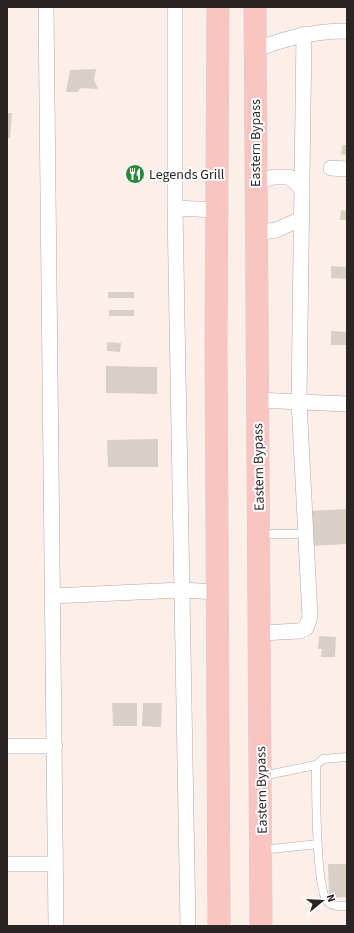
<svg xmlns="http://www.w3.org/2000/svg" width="354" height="933" viewBox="0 0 354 933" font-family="'Source Sans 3',sans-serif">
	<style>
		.building { fill: #d8cfc7 }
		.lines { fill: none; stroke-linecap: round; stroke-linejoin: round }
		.lane-casing { stroke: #b3a8a3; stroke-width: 9 }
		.street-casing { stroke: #b3a8a3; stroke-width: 16 }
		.primary-casing { stroke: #d0cfcf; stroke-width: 23 }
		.lane { stroke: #fff; stroke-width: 8 }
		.street { stroke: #fff; stroke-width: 15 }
		.primary { stroke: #fac4c0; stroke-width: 22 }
		.labels { text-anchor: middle; stroke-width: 4; stroke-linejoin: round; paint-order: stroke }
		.street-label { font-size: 14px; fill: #2a2523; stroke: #fff }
		.poi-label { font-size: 14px; fill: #2a2523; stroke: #fff; text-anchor: start }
	</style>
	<rect width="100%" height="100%" fill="#fcefe9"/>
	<path class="building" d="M96 69 94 80 98 89 81 88 77 92H66L70 70Z
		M7 113H12L10 138H7Z
		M343 145H347V155L341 154Z
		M341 210 347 211V220H340Z
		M331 266 347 267V279L331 278Z
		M108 292H134V298H108Z
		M109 310H134V316H109Z
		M331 331 347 332V345H331Z
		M107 342 121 343 120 352 107 351Z
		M106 366 157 367V394L106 393Z
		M158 439V467H108L107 440Z
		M347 509V544L311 546 309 511Z
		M319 636 336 637 335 657H321L322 649H318Z
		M112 703H137V726H113Z
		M143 703H162L161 727 142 726Z
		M328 864H347V897L329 898Z"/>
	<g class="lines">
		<g class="lane-casing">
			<path id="lane" d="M259 534H305
				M347 757 323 759 316 765C316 788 316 887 327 901 332 907 340 906 347 906
				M262 776 316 765
				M262 850 318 844"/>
		</g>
		<g class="street-casing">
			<path id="street" d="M46 7 56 926
				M175 7V208L188 926
				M254 50C287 38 312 31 347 31
				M331 168 347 169
				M255 182 274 177H289L302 188
				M175 208 217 210
				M256 233 276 230 301 219
				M257 400 347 404
				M52 596 181 590 218 592
				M260 633 299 631 306 628 310 617 299 401 304 34
				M7 746H55
				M7 864H55"/>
		</g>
		<g class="primary-casing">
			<path id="primary" d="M218 7 216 343 219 926
				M255 7 261 926"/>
		</g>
		<use href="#lane" class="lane"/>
		<use href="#street" class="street"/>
		<use href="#primary" class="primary"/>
	</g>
	<defs>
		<g id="restaurant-disc" transform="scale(1)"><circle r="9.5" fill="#26893d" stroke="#fff"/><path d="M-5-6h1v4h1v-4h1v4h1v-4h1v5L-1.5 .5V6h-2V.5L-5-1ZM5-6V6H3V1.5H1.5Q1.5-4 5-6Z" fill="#fff"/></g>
	</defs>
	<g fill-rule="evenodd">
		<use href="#restaurant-disc" x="135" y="174"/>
	</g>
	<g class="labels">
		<g class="street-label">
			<text transform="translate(255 143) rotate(-90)" y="5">Eastern Bypass</text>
			<text transform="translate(258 467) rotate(-91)" y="5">Eastern Bypass</text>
			<text transform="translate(261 790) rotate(-91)" y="5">Eastern Bypass</text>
		</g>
		<g class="poi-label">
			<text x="149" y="179">Legends Grill</text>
		</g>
	</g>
	<rect width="354" height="933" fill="none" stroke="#2a2523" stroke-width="16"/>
	<g transform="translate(322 901) rotate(72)" stroke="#ffffff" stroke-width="3" paint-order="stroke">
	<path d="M0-3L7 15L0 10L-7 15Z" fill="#2a2523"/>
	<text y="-6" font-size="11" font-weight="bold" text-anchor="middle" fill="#2a2523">N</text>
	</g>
</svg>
